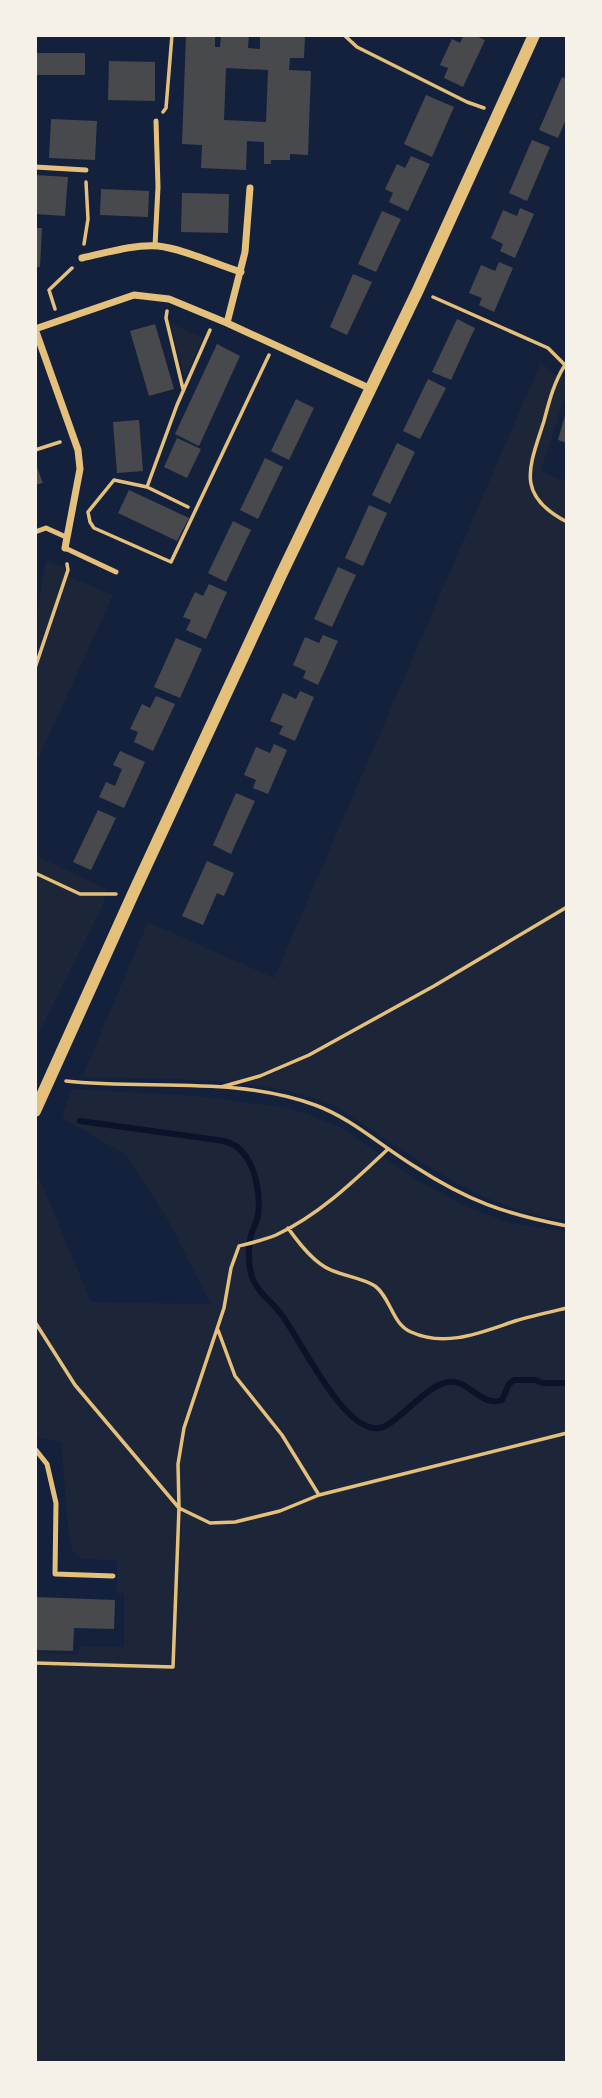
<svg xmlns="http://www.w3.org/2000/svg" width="602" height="2098" viewBox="0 0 602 2098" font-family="Commissioner,sans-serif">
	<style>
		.green { fill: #1d2539 }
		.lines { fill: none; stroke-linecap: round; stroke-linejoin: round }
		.stream { stroke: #0b132b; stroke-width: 6 }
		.building { fill: #48494c; fill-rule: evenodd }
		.path { stroke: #e5c07b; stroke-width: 3.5 }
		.service { stroke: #e5c07b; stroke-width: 5 }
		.minor { stroke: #e5c07b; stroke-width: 7 }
		.tertiary { stroke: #e5c07b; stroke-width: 12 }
	</style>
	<rect width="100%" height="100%" fill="#14213d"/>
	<path class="green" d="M170 323 203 338 186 376 184 374Z
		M541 362 553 374 567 378V389L541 471 567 482V1220C499 1213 444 1177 388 1141 370 1129 350 1113 330 1104 259 1075 158 1080 82 1077L148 922 274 978Z
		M46 561 64 567 70 577 113 595 35 766V624Z
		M35 855 106 889 103 904 35 1040Z
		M72 1089 197 1096 289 1108 339 1126 417 1180 469 1208 511 1223 567 1232V2063H35V1652L78 1655 80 1646 124 1647V1593H117V1560L82 1559 72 1550 69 1537 61 1442 35 1437V1183L39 1177 91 1302 211 1304 168 1220 126 1155 62 1118Z"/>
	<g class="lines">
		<path class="stream" d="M80 1121 210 1139C219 1140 228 1141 236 1146 255 1160 261 1193 258 1215 257 1222 253 1228 251 1235 248 1247 248 1265 252 1277 258 1293 271 1301 281 1314 300 1338 344 1434 379 1428 395 1426 423 1389 444 1383 467 1375 479 1408 502 1400L509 1384 514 1380H535L543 1383H567"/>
	</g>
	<path class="building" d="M186 35H215V47H220L221 35H249L248 48 260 49V35H305L304 58H290L289 70 311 71 308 155 290 154V160H271V164H264V142L247 141 246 170 201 168 202 145 182 144ZM226 68 268 70 266 122 224 120Z
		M464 35H474L485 40 463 87 444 78 448 68 440 65 452 39 460 43Z
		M35 53H85V75H35Z
		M109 61 155 62V101L108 100Z
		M562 77 567 79V117L558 138 539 130Z
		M426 95 454 107 432 157 404 144Z
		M51 119 97 121 95 160 49 158Z
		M532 140 550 147 527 201 509 193Z
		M411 156 430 164 408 211 389 202 393 193 385 189 397 164 405 168Z
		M35 175 68 177 65 216 35 214Z
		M101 189 149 191 148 217 100 215Z
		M182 193 229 194 228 233 181 232Z
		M520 208 534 214 515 258 500 251 503 244 491 238 503 210 517 216Z
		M382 211 401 219 376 272 358 264Z
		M35 228H42L40 267H35Z
		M499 262 513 268 494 312 479 305 482 298 469 293 481 265 495 271Z
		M353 274 372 282 347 335 330 327Z
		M457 319 475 328 451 380 432 372Z
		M155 324 174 389 149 396 130 331Z
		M217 344 240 356 199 446 175 434Z
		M428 379 446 388 420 439 403 431Z
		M296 399 314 408 289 460 271 451Z
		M566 412H567V443L558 440Z
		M139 420 143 471 117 473 113 422Z
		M177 438 201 449 187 478 164 467Z
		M397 443 415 452 390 504 372 495Z
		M265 458 283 467 258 519 240 510Z
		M35 462 43 483 35 485Z
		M129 490 189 518 177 541 118 513Z
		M369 505 387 513 363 566 345 558Z
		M233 521 251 530 226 582 208 573Z
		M338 567 356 575 332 627 314 619Z
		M209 584 227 592 206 639 186 630 191 620 183 617 195 592 203 596Z
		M323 635 338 641 318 685 303 678 306 671 293 665 305 637 319 643Z
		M176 638 202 649 180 698 154 687Z
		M300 691 314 697 295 741 279 734 283 726 270 721 283 693 296 699Z
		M156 696 175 704 153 751 134 742 138 732 130 729 142 704 150 708Z
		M274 744 287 750 268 794 253 788 256 780 244 775 256 747 270 753Z
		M120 751 145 762 124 808 99 797 106 782 115 786 122 769 113 765Z
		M236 793 255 801 231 854 213 845Z
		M98 810 116 818 91 870 73 862Z
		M207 861 234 873 224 896 217 893 203 925 182 916Z
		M35 1597 115 1600 114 1629 74 1628 73 1651 35 1650Z"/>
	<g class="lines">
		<path class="path" d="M344 35 357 47 467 102 484 108
			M163 112 166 108 172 35
			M84 244 88 219 86 182
			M433 297 548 348 565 365
			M55 309 49 290 72 268
			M167 311 166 318 183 389
			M565 365C554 382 549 402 544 421 529 468 515 495 567 522
			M35 450 60 442
			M147 487 188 507
			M88 512 90 522 94 528 171 562 269 355
			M88 512 114 480 147 487 177 405 210 330
			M35 668 68 570 67 564
			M35 873 80 894H116
			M66 1081C147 1090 236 1076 315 1105 351 1118 381 1146 414 1166 468 1201 505 1214 567 1226
			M221 1087 260 1076 309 1055 434 986 567 907
			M288 1228C298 1242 310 1258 325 1267 340 1276 361 1277 375 1286 391 1298 392 1324 411 1332 446 1348 482 1332 515 1321 532 1316 550 1312 567 1308
			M35 1322 75 1385 179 1508 210 1523 235 1522 280 1511 319 1495 567 1433
			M218 1330 235 1376 282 1435 319 1495
			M35 1663 173 1667 179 1508 178 1464 184 1428 224 1308 231 1268 239 1246C251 1243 264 1240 276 1235 319 1215 354 1181 388 1149"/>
		<path class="service" d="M35 167 86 170
			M155 246 158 187 156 121
			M35 532 46 528 66 537
			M65 548 116 572
			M35 1449 47 1464 56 1503 55 1574 113 1576"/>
		<path class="minor" d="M82 258C106 253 133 244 158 246 184 249 215 264 241 272
			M227 323 245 252 250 188
			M35 329 134 295 169 299 227 323 371 389
			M35 329 78 450 80 469 65 548"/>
		<path class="tertiary" d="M35 1111 133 894 281 575 418 290 534 35"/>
	</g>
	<rect width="602" height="2098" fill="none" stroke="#f6f1e7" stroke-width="74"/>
</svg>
